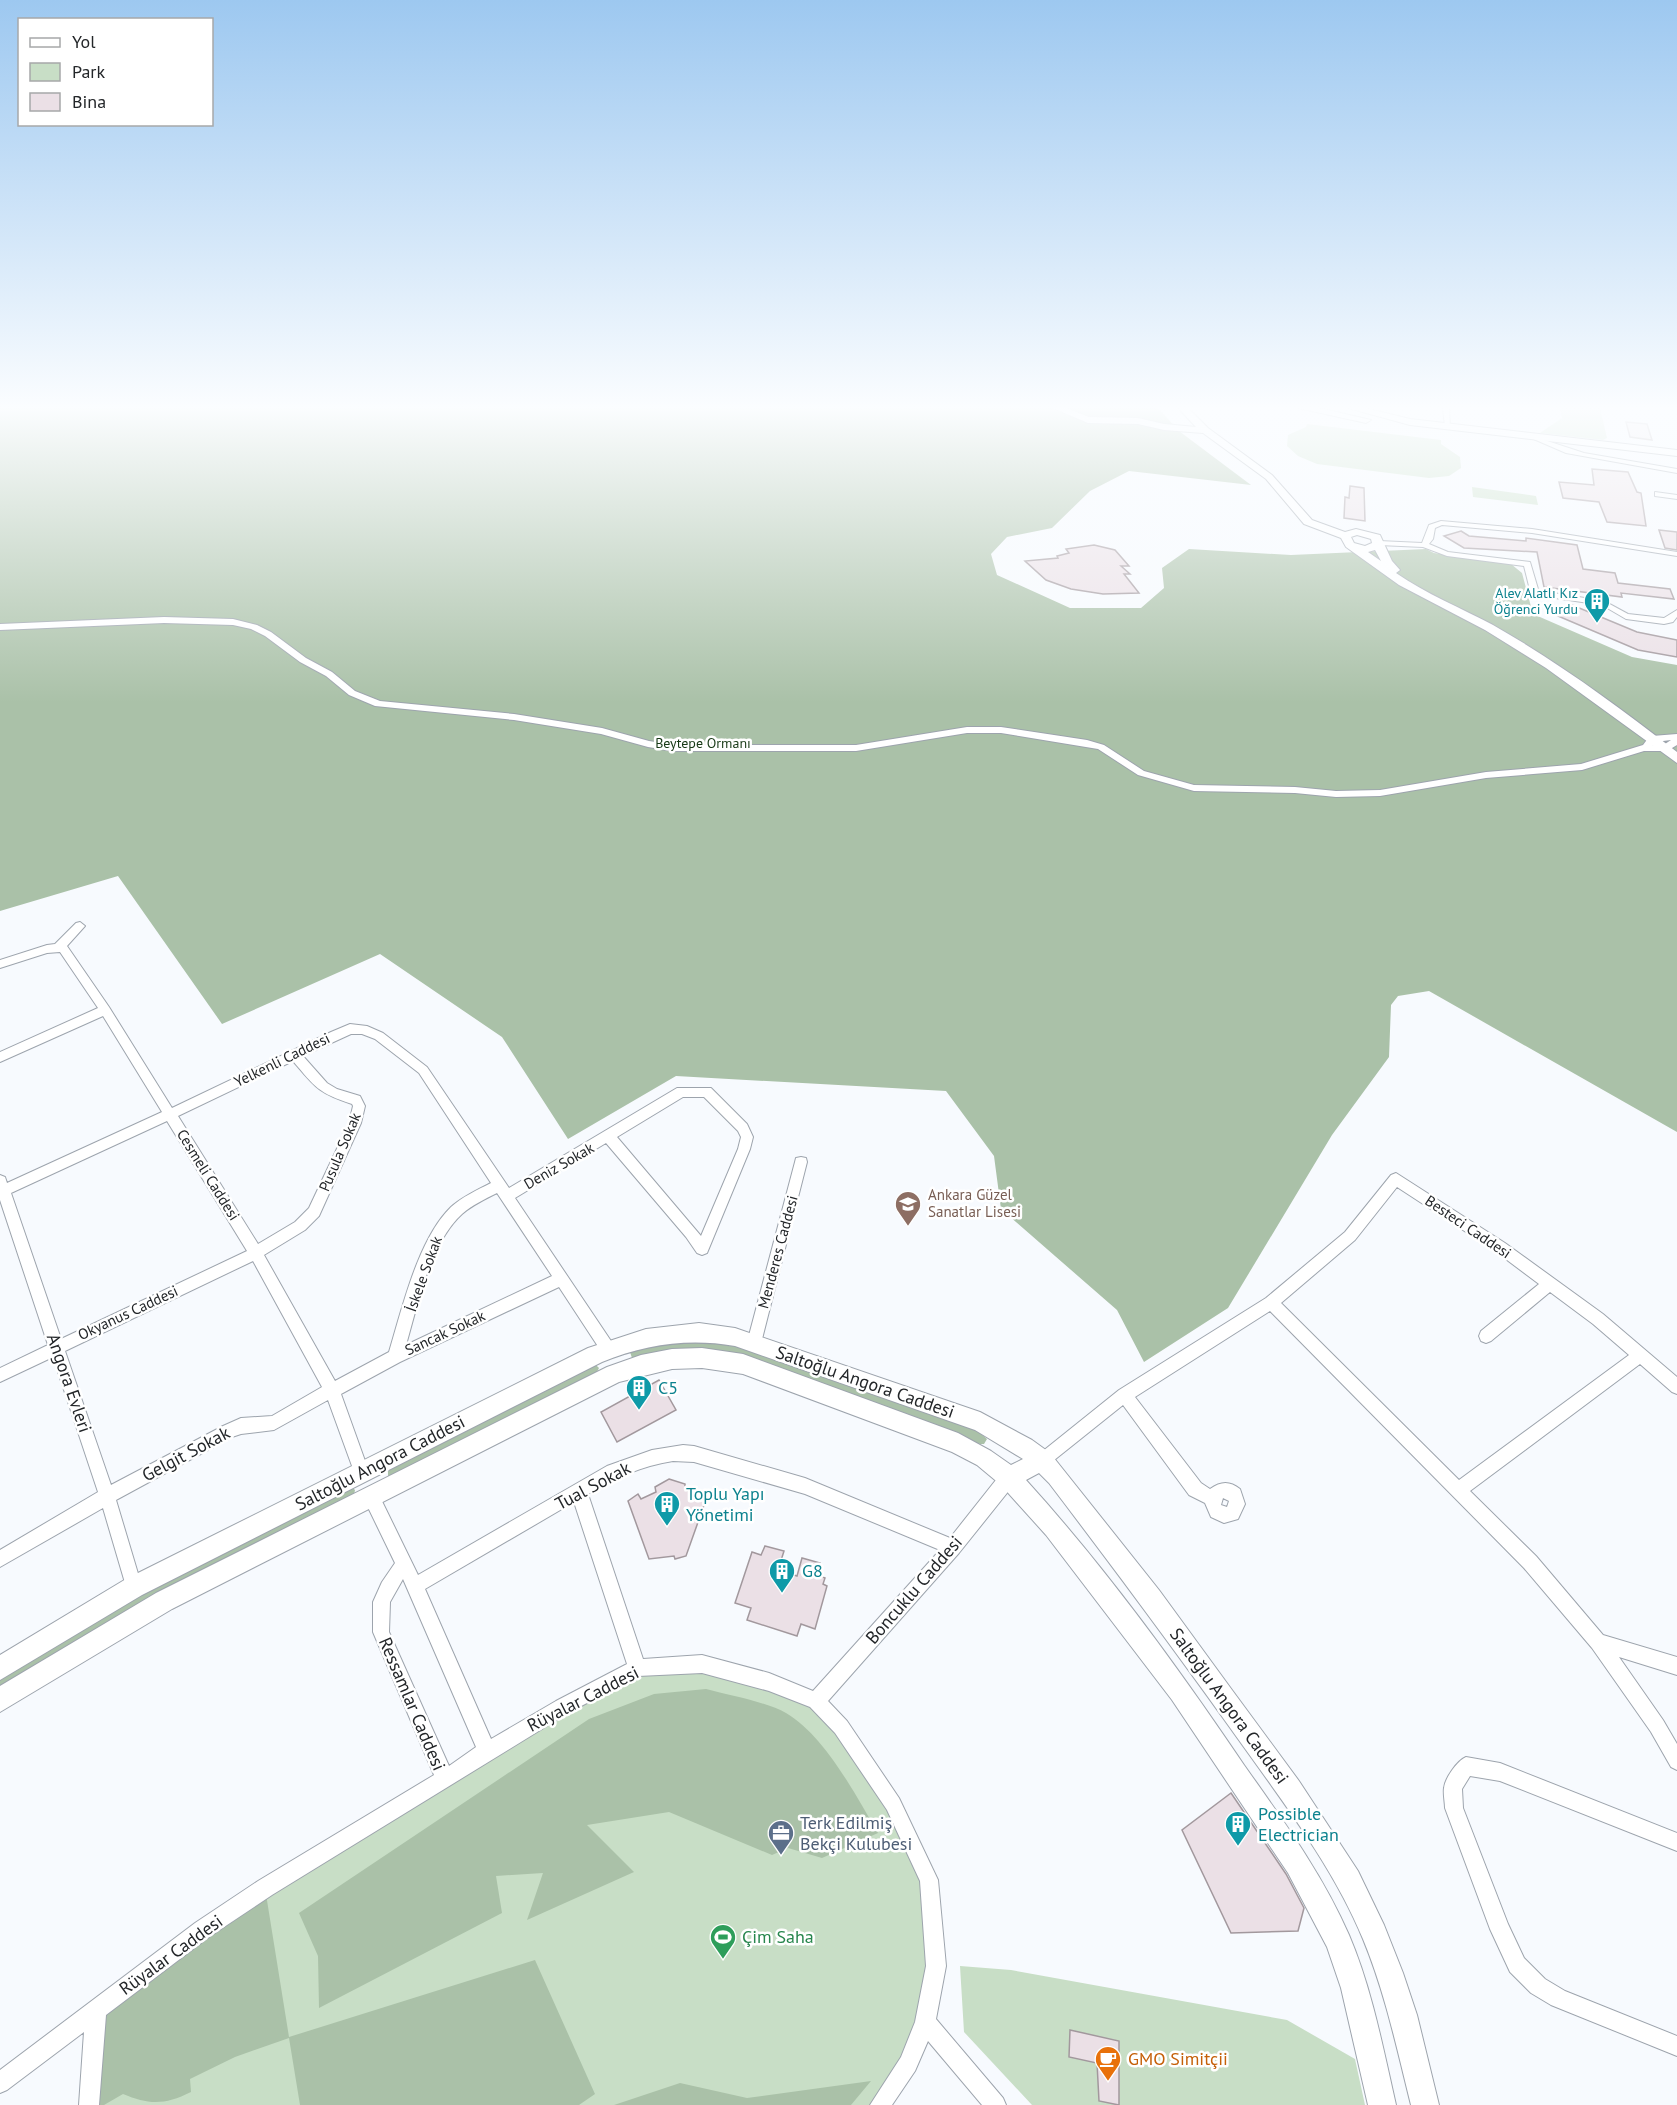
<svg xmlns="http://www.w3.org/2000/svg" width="1677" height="2105" viewBox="0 0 1677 2105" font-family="'PT Sans',sans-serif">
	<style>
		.green { fill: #c8dec6 }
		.forest { fill: #aac1a8 }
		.building { fill: #ebe0e6; stroke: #a2989d; stroke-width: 1.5 }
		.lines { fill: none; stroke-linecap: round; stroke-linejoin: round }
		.street-casing { stroke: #9da4ad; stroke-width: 2 }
		.secondary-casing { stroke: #9da4ad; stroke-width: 2 }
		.street { fill: #fff; fill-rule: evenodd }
		.secondary { fill: #fff; fill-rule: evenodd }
		.labels { text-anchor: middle; stroke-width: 5; stroke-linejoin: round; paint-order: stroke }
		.far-culture-label { font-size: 14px; fill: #0d838f; stroke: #fff; text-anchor: end }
		.far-park-label { font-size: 14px; fill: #183a17; stroke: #fff }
		.street-label { font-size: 15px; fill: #232629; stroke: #fff }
		.education-label { font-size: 15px; fill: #785e54; stroke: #fff; text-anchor: start }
		.near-street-label { font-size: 18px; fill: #232629; stroke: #fff }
		.near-culture-label { font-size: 18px; fill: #0d838f; stroke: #fff; text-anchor: start }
		.near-service-label { font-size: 18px; fill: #4e5e75; stroke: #fff; text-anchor: start }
		.near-leisure-label { font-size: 18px; fill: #27864d; stroke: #fff; text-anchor: start }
		.near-food-label { font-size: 18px; fill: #c56008; stroke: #fff; text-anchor: start }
	</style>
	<rect width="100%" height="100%" fill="#f7fafe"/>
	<path class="green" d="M1560 408H1600L1607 438 1603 440 1540 433 1562 418Z
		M1307 424 1441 440V444L1460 457 1461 468 1449 476 1429 478 1317 464 1298 456 1287 446 1288 435 1306 427Z
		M1472 487 1536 496 1538 505 1473 497Z
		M702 1664 816 1701 841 1727 929 1880 925 2022 880 2105H89L202 1930 637 1668Z
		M960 1966 1011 1970 1287 2020 1355 2059 1365 2105H1032L964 2032Z"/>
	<path class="forest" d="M0 408H1158L1179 431 1251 485 1129 471 1090 491 1052 528 1007 537 991 554 997 575 1070 608H1141L1164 588 1162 568 1189 549 1291 555 1426 549 1434 553 1511 564 1522 573 1533 614 1632 657 1677 665V1132L1429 991 1398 996 1391 1005 1389 1057 1332 1135 1228 1308 1144 1362 1117 1310 1001 1209 994 1156 946 1091 676 1076 568 1139 502 1037 380 954 222 1024 118 876 0 911Z
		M718 1339 950 1419 979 1432 987 1439 984 1444H980L773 1368 632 1358 630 1352 668 1341Z
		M596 1365 599 1368 597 1372 388 1477V1470Z
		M352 1487 355 1490 354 1495 0 1691V1676L102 1616Z
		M706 1689C728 1695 767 1702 786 1713 825 1736 855 1794 878 1833L822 1858 788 1848 772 1855 669 1812 587 1825 634 1872 527 1920 543 1873 496 1876 502 1913 319 2008 318 1956 299 1913 589 1719 654 1694Z
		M265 1888 289 2037 535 1960 595 2094 579 2105H300L289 2038 235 2057 190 2079 191 2092C165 2105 149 2105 123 2094L104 2105H89L96 2010Z
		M871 2081 851 2105H614L680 2083 747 2098Z"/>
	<path class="building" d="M1626 422 1647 424 1652 440 1630 437Z
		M1592 469 1628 472 1637 492 1641 493 1646 526 1607 522 1599 502 1563 498 1559 482 1594 485Z
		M1350 486 1364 488 1365 521 1344 518 1345 497 1349 498Z
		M1659 530 1677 532V550L1665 548Z
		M1461 531 1469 536 1526 541V538L1577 545 1583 569 1615 573 1618 583 1670 589 1674 599 1621 593 1622 597 1544 587 1537 552 1464 548 1444 536Z
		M1094 545 1115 550 1129 566H1121L1130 574H1124L1139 593 1103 594 1071 589 1046 580 1025 561 1058 558 1057 556 1069 553 1066 549Z
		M1572 605 1637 632 1677 640V657L1638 650 1558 616Z
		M659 1380 676 1410 617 1442 601 1412Z
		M669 1479 685 1484V1490L697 1495 700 1490 708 1494 686 1556 675 1559 674 1556 649 1559 628 1501 638 1494 641 1499 656 1492 655 1487Z
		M765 1546 784 1551 778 1570 797 1576 802 1558 820 1563 817 1575 825 1578 823 1584 827 1586 815 1629 801 1624 797 1636 747 1620 751 1608 735 1603 752 1552 761 1555Z
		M1231 1793 1286 1874 1304 1908 1298 1931 1231 1933 1182 1830Z
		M1070 2030 1119 2041V2105L1099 2101 1097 2063 1069 2057Z"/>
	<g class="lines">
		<g class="street-casing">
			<path id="street" d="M1443 408H1449L1450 428 1445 427Z
				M1529 435 1584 453 1677 469V473L1566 453 1529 437Z
				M1655 492 1677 495V499L1655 496Z
				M1441 521 1532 529 1677 552V556L1532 533 1442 525 1435 528 1433 539 1429 544 1448 552 1530 562 1538 589 1540 591 1604 601 1628 614 1664 618 1677 610V617L1673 622 1664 624 1626 619 1602 605 1535 595 1530 590 1524 566 1447 556 1423 547 1379 545 1375 543 1379 541 1422 543 1429 525Z
				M164 617 233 619 257 625 271 632 306 658 332 672 355 691 380 701 514 714 602 728 649 741 673 745H856L967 727H1001L1087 740 1104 745 1144 771 1194 785 1295 787 1336 791 1380 790 1486 772 1581 764 1643 745 1649 737 1652 736 1677 734V745L1667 751H1644L1582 770 1486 778 1380 796 1336 797 1295 793 1194 791 1138 775 1098 749 1001 733H967L856 751H673L648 747 601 734 514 720 375 706 349 695 326 676 300 662 265 636 251 629 233 625 164 623 0 630V624ZM1671 740 1662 746 1652 745 1655 742Z
				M80 922 85 926 67 946 109 1007 172 1108 331 1032 350 1024 367 1026 383 1033 427 1067 509 1188 677 1088H711L747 1124 753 1137 750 1149 707 1253 702 1255 697 1253 686 1237 606 1143 515 1198 613 1344 615 1349 613 1354 608 1356 603 1354 559 1287 400 1362 341 1394 369 1472 366 1477 361 1480 356 1477 328 1400 274 1430 241 1434 232 1437 116 1500 142 1587 140 1593 134 1595 128 1593 103 1508 0 1567V1550L98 1492 53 1357 0 1382V1368L48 1345 0 1200V1175L5 1177 7 1183 162 1112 103 1016 0 1062V1052L98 1008 60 952 47 953 0 968V960L47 945 55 944 76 923ZM351 1034H362L375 1039 419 1073 491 1183C477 1190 462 1197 451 1207 418 1239 402 1309 389 1352L335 1381 264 1255 305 1230 319 1216 361 1123 365 1106 360 1096 337 1089 327 1083 303 1056ZM293 1061C315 1087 318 1093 352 1104L353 1106 349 1123 309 1208 295 1222 258 1244 178 1116ZM683 1097H704L738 1131 741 1137 738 1149 701 1236 617 1137ZM167 1121 247 1251 61 1339 11 1193ZM497 1193 552 1276 406 1345C418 1304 430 1243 462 1214 472 1205 485 1199 497 1193ZM253 1261 322 1387 272 1416 241 1418 223 1426 111 1485 65 1351Z
				M801 1157 806 1158 807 1162 761 1343 759 1348 754 1350 749 1348 747 1343 795 1162 796 1158Z
				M1396 1173 1505 1243 1603 1314 1677 1377V1394L1672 1392 1640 1364 1470 1491 1536 1556 1603 1635 1677 1657V1675L1619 1657 1663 1720 1677 1744V1770L1671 1767 1651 1732 1592 1648 1524 1568 1270 1311 1135 1397 1201 1483 1210 1489C1221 1481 1230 1481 1240 1489L1245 1504 1238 1519 1224 1523 1211 1517 1205 1503 1189 1495 1123 1405 1048 1465 1043 1468 1038 1465 1035 1460 1038 1455 1119 1390 1266 1298 1345 1232 1391 1175ZM1397 1187 1495 1251 1539 1284 1481 1331 1479 1336 1481 1341 1486 1343 1491 1341 1550 1292 1593 1324 1629 1355 1459 1480 1281 1303 1355 1240ZM1223 1498 1229 1501 1227 1507 1221 1505Z
				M683 1445 694 1446 805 1478 950 1538 1003 1471 1009 1469 1015 1471 1017 1477 1015 1483 959 1553 828 1701 847 1721 899 1798 938 1880 946 1966 936 2019 1003 2098 1006 2105H982L928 2041 915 2071 892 2105H870L901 2057 915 2022 926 1966 920 1881 887 1810 835 1733 810 1707 769 1691 702 1673 638 1676 568 1713 272 1895 209 1937 106 2015 99 2105H79L84 2032 7 2090 0 2093V2070L195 1923 258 1881 434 1775 373 1632V1602L382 1582 395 1563 363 1497 365 1491 371 1489 377 1491 418 1575 607 1466 652 1450ZM673 1461 694 1462 805 1494 940 1550 813 1691 769 1673 702 1655 643 1659 588 1494C615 1478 641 1466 673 1461ZM574 1502 627 1664 556 1701 491 1739 425 1589ZM403 1579 476 1747 449 1766 389 1632 390 1602Z
				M1466 1757 1500 1763 1677 1833V1851L1500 1781 1470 1776 1462 1789 1463 1808 1508 1924 1524 1958 1545 1979 1565 1991 1677 2036V2056L1551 2005 1531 1993 1510 1972 1490 1929 1445 1808C1445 1802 1443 1794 1444 1788 1445 1778 1457 1761 1466 1757Z"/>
		</g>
		<g class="secondary-casing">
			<path id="secondary" d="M1053 408H1066L1089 417 1138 418 1164 424 1196 427 1178 408H1188L1208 428 1272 475 1312 520 1345 532 1356 529 1380 535 1392 561 1400 570 1396 573C1426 594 1461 608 1493 625 1558 662 1618 706 1677 752V763L1546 668 1485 630 1399 585 1346 547 1341 538 1304 524 1266 479 1203 433 1164 430 1138 424 1088 423ZM1357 535 1371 539 1372 543 1365 546 1354 543 1351 537ZM1375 550 1381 561 1368 552Z
				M1298 408H1319L1371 420 1366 423Z
				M1348 408H1365L1410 419 1677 450V456L1410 425Z
				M699 1323 735 1328 980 1412 1032 1440 1050 1453 1159 1590 1232 1690 1299 1781 1358 1871 1384 1925 1403 1973 1417 2015 1439 2105H1411C1397 2049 1385 1992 1363 1939 1335 1871 1289 1810 1246 1750 1182 1660 1116 1571 1049 1483L1039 1473 1026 1480C1106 1568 1177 1666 1244 1765 1282 1819 1322 1873 1349 1935 1372 1989 1383 2048 1396 2105H1368L1341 1988 1327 1947 1288 1873 1172 1700 1046 1535 1001 1485 977 1465 952 1452 743 1374 702 1368 672 1369 619 1382 172 1609 0 1712V1686L156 1593 607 1367 641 1355 672 1349 702 1348 743 1354 958 1433 991 1451 1011 1465 1023 1459 975 1430 735 1346C689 1338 646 1344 602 1362L142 1595 0 1680V1655L126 1579 588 1348 646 1329Z"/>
		</g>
		<use href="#street" class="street"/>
		<use href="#secondary" class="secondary"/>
	</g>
	<linearGradient id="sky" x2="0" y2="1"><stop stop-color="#9dc8f0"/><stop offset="0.58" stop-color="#fbfdff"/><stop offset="1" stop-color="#fbfdff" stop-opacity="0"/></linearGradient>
	<rect width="1677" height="703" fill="url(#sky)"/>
	<defs>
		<g id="building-pin" transform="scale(1.35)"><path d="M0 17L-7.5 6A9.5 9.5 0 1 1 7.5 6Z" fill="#0f9aa8" stroke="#fff"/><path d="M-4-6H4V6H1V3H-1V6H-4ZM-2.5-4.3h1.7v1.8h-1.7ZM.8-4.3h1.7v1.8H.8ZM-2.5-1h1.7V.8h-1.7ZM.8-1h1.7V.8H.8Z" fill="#fff"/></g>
		<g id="school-pin" transform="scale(1.35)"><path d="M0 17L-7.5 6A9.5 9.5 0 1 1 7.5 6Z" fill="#8d6e63" stroke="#fff"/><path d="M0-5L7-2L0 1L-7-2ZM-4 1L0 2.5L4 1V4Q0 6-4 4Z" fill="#fff"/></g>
		<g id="office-pin" transform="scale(1.35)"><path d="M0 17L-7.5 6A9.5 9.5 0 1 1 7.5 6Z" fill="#5c6f8a" stroke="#fff"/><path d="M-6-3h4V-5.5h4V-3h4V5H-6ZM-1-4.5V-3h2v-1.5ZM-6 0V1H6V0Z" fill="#fff"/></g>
		<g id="stadium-pin" transform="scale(1.35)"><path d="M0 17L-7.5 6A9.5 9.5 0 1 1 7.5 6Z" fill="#2e9e5b" stroke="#fff"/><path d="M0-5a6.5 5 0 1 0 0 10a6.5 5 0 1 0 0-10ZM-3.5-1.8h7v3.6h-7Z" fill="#fff"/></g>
		<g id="cafe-pin" transform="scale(1.35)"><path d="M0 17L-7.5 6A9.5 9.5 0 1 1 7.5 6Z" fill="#e8710a" stroke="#fff"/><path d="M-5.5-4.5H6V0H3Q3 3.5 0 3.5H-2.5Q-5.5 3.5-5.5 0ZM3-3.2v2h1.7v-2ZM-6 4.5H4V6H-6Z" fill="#fff"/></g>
	</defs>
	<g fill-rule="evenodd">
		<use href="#building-pin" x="1597" y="601"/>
		<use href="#school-pin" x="908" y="1204"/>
		<use href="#building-pin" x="639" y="1388"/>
		<use href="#building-pin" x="667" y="1504"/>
		<use href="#building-pin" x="782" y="1571"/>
		<use href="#building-pin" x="1238" y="1824"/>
		<use href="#office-pin" x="781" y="1833"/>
		<use href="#stadium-pin" x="723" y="1937"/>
		<use href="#cafe-pin" x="1108" y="2059"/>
	</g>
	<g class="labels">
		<g class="far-culture-label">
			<text x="1578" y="598">Alev Alatlı Kız<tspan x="1578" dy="16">Öğrenci Yurdu</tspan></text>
		</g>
		<g class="far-park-label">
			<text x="703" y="748">Beytepe Ormanı</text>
		</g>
		<g class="street-label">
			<text transform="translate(282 1060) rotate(-26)" y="5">Yelkenli Caddesi</text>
			<text transform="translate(340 1152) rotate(-67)" y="5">Pusula Sokak</text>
			<text transform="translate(559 1166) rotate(-30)" y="5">Deniz Sokak</text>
			<text transform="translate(208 1175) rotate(58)" y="5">Cesmeli Caddesi</text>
			<text transform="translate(1468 1227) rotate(34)" y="5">Besteci Caddesi</text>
			<text transform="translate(778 1252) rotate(-75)" y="5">Menderes Caddesi</text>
			<text transform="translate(424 1274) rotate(-70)" y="5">İskele Sokak</text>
			<text transform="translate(128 1313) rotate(-25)" y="5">Okyanus Caddesi</text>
			<text transform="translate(445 1333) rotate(-25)" y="5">Sancak Sokak</text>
		</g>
		<g class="education-label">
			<text x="928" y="1200">Ankara Güzel<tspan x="928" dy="17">Sanatlar Lisesi</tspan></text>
		</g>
		<g class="near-street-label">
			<text transform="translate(865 1382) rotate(19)" y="6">Saltoğlu Angora Caddesi</text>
			<text transform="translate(69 1383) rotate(71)" y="6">Angora Evleri</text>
			<text transform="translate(186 1454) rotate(-28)" y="6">Gelgit Sokak</text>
			<text transform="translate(380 1463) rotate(-27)" y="6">Saltoğlu Angora Caddesi</text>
			<text transform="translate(593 1486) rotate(-28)" y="6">Tual Sokak</text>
			<text transform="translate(914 1590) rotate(-49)" y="6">Boncuklu Caddesi</text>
			<text transform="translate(583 1699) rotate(-27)" y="6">Rüyalar Caddesi</text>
			<text transform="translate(412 1704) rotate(67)" y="6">Ressamlar Caddesi</text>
			<text transform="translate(1229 1706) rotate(54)" y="6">Saltoğlu Angora Caddesi</text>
			<text transform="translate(171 1955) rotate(-36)" y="6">Rüyalar Caddesi</text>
		</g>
		<g class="near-culture-label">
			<text x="658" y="1394">C5</text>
			<text x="686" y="1500">Toplu Yapı<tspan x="686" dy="21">Yönetimi</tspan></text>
			<text x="802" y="1577">G8</text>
			<text x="1258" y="1820">Possible<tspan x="1258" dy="21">Electrician</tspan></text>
		</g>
		<g class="near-service-label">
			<text x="800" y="1829">Terk Edilmiş<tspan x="800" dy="21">Bekçi Kulubesi</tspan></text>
		</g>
		<g class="near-leisure-label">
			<text x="742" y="1943">Çim Saha</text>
		</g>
		<g class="near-food-label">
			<text x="1128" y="2065">GMO Simitçii</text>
		</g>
	</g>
	<rect x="18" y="18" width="195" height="108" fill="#ffffff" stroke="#a7a8a9" stroke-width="1.5"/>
	<rect x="30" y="38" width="30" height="9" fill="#ffffff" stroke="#a7a8a9" stroke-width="1.5"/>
	<text x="72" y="48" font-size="18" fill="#232629">Yol</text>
	<rect x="30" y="63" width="30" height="18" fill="#c8dec6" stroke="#a7a8a9" stroke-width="1.5"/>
	<text x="72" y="78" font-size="18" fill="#232629">Park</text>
	<rect x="30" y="93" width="30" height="18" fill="#ebe0e6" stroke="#a7a8a9" stroke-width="1.5"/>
	<text x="72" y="108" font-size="18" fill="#232629">Bina</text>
</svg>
